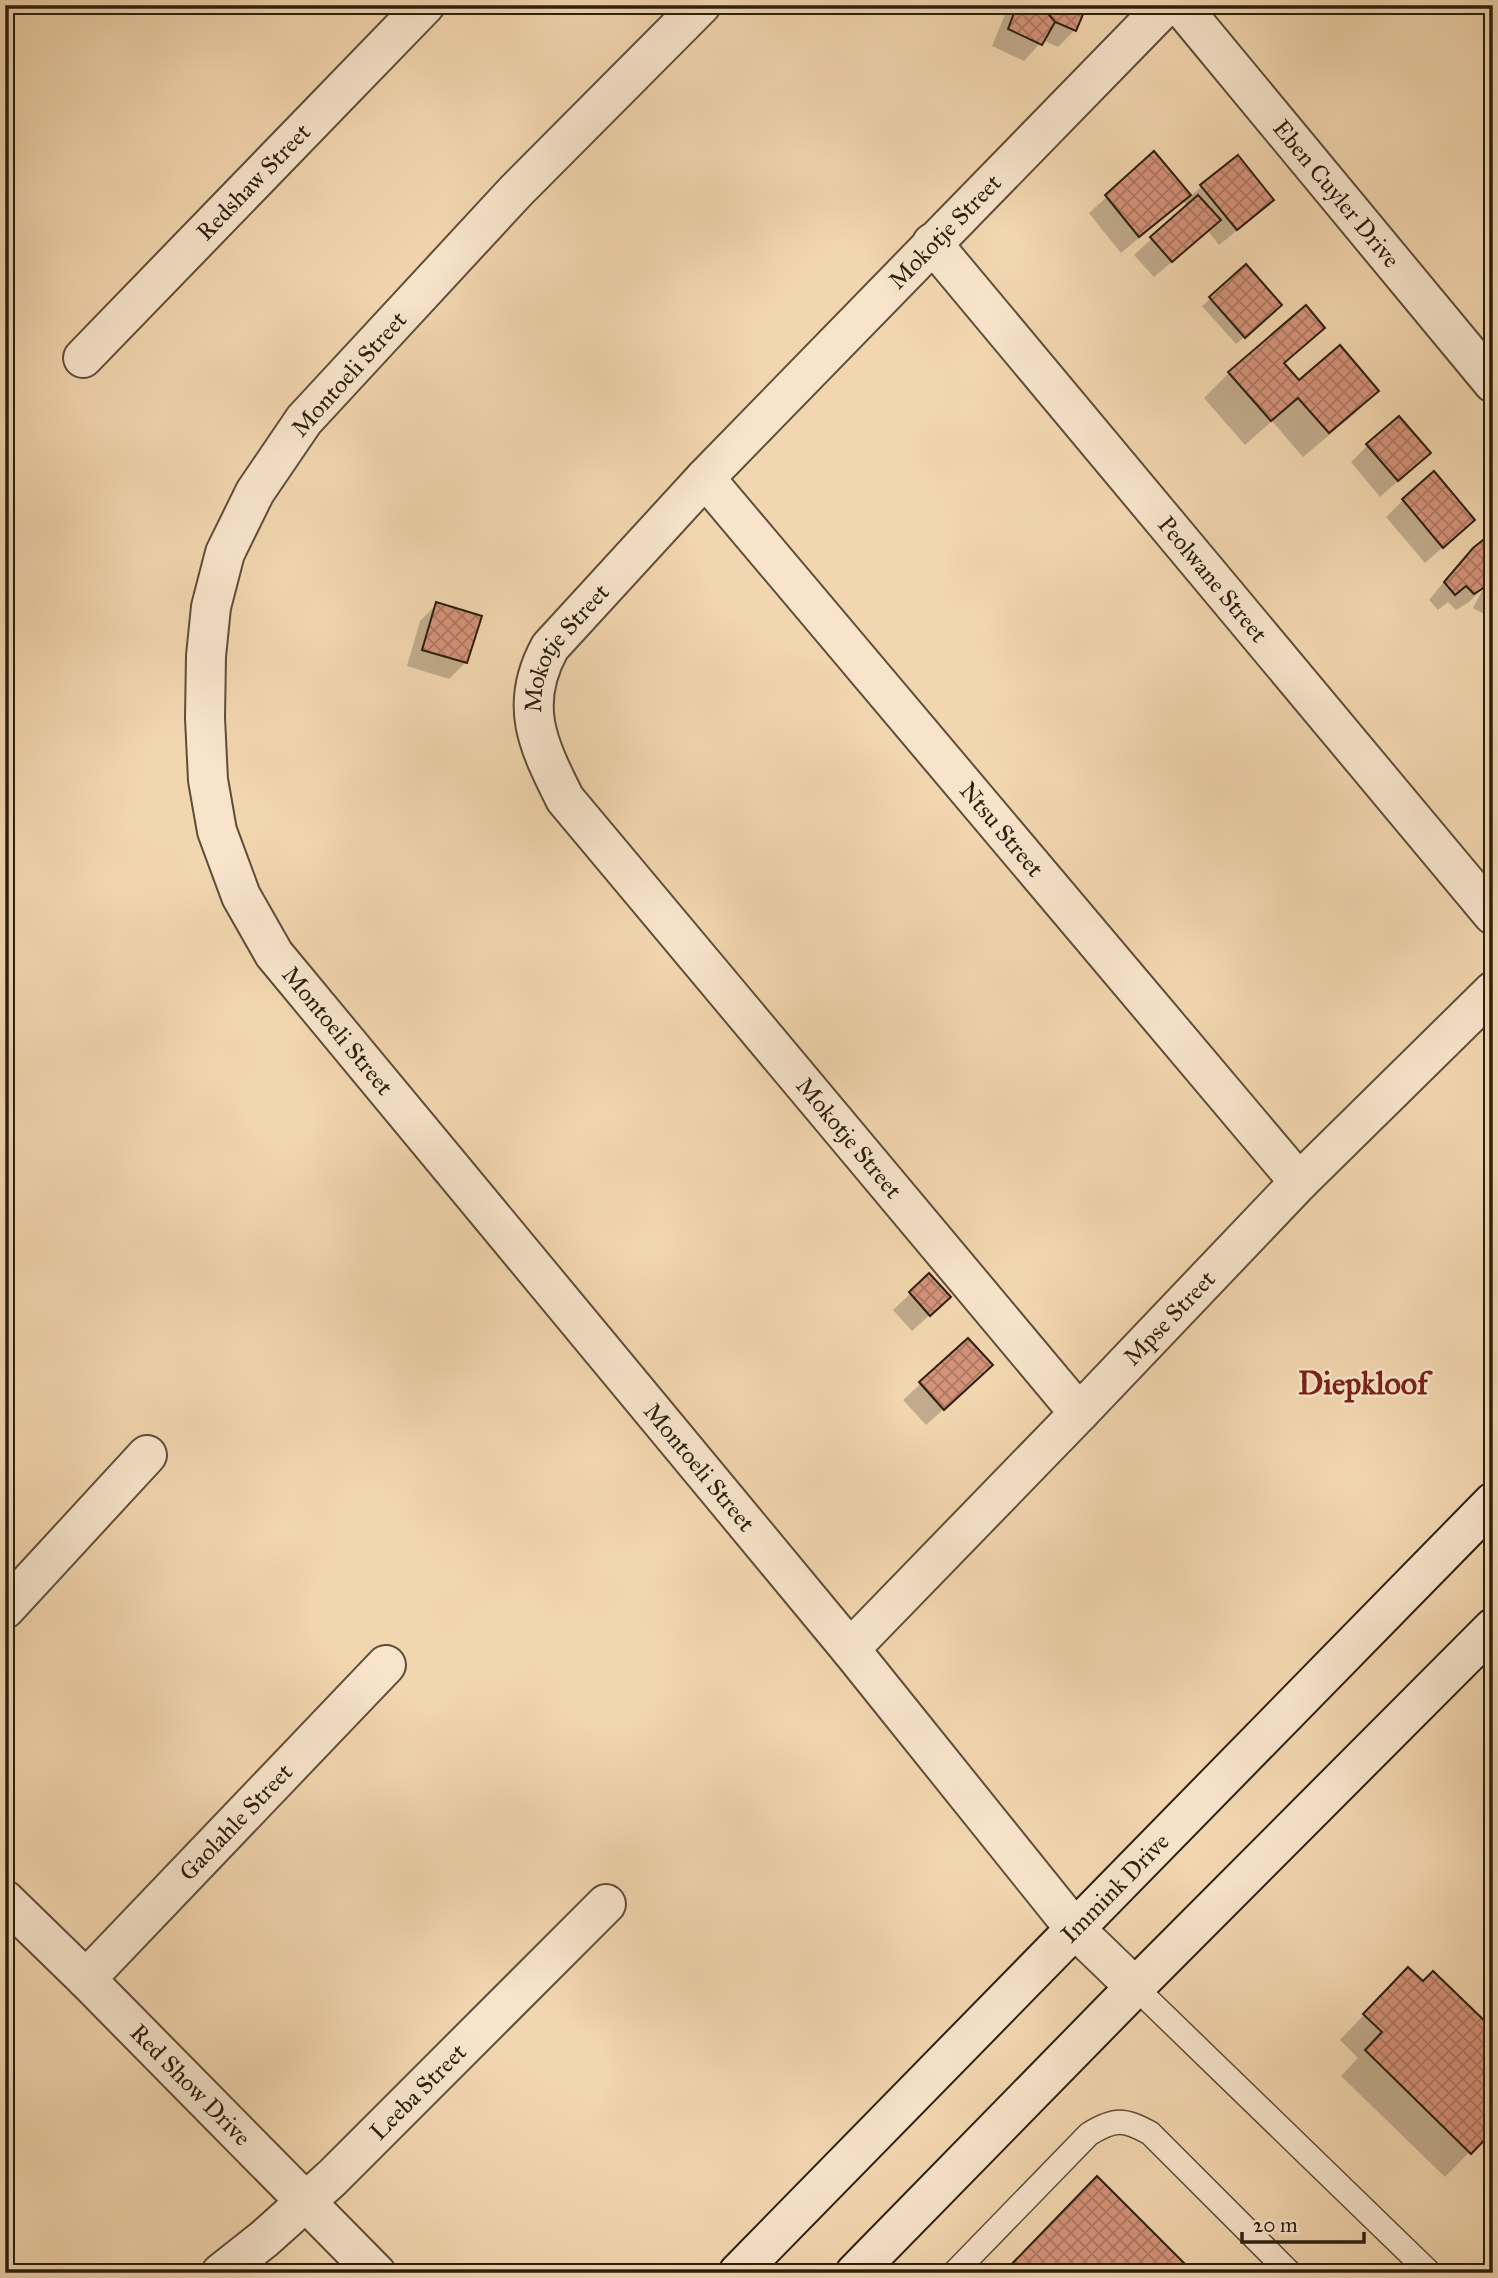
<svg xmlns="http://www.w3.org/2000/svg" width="1498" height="2278" viewBox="0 0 1498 2278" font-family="'IM FELL Great Primer',serif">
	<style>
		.shadow { fill: #0003 }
		.building { fill: url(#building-cross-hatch); stroke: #2c2010; stroke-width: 2 }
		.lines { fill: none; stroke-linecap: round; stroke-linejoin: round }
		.service-casing { stroke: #5e4e38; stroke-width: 26 }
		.minor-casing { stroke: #5e4e38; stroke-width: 42 }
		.tertiary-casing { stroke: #5e4e38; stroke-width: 42 }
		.secondary-casing { stroke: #2c2010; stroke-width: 42 }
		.service { stroke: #f7e4cb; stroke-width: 23 }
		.minor { stroke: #f7e4cb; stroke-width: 38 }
		.tertiary { stroke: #f7e4cb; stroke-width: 38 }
		.secondary { stroke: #f7e4cb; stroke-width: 38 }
		.labels { text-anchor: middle; stroke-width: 5; stroke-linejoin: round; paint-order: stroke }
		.street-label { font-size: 24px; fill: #2c2010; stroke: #f7e4cb }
		.district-label { font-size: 32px; font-weight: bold; fill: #7a1f14; stroke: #f7e4cb }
	</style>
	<defs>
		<pattern id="building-cross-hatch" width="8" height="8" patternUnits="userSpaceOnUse" patternTransform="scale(1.75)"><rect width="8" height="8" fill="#d5937a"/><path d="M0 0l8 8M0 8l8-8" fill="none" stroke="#ad7863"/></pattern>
	</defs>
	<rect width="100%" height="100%" fill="#f2d6af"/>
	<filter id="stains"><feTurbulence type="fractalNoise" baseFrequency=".00286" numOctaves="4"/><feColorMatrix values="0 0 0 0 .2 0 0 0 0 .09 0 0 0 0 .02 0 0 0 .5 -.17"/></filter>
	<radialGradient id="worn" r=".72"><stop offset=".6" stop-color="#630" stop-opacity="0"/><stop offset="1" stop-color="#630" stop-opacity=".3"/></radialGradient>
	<path class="shadow" d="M1009 5H1085L1075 30 1058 47 1043 40 1024 61 992 46Z
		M1154 154 1190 197 1202 186 1272 200 1255 216 1219 245 1208 231 1154 277 1134 255 1188 206 1183 201 1121 253 1089 213Z
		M1246 267 1272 313 1236 344 1202 306Z
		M1323 328 1284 365 1298 382 1377 391 1352 416 1303 457 1272 421 1245 445 1204 398 1229 373Z
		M1367 446 1429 453 1380 497 1351 462Z
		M1403 500 1473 520 1425 563 1386 517Z
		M1493 534V619L1473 608 1484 587 1469 602 1456 610 1448 602 1438 610 1429 600 1456 567Z
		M437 604 466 662 449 679 407 666 420 621Z
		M929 1276 931 1314 912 1331 893 1310Z
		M968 1340 974 1382 926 1425 903 1400Z
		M1383 1995 1493 2128 1445 2177 1341 2076 1358 2058 1340 2040Z"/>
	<path class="building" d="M1017 5H1041L1055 22 1042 45 1008 29Z
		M1041 5H1087L1076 31 1055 22Z
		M1154 151 1191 195 1139 237 1105 195Z
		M1238 155 1274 200 1237 230 1200 185Z
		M1198 195 1221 220 1172 262 1150 237Z
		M1246 264 1282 305 1245 338 1209 297Z
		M1306 305 1325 328 1284 363 1299 380 1340 345 1379 391 1329 433 1298 398 1271 421 1228 372Z
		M1399 416 1431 453 1398 481 1366 444Z
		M1434 471 1475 520 1443 548 1402 499Z
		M1493 532V578L1488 585 1474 594 1466 586 1455 595 1444 582 1473 548Z
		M436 602 482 616 467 663 422 650Z
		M929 1273 951 1297 930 1316 909 1292Z
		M968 1338 993 1365 944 1410 919 1382Z
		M1408 1967 1423 1981 1433 1971 1493 2029V2131L1471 2154 1365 2050 1382 2032 1363 2014Z
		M1097 2176 1194 2273H1003Z"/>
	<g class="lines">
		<g class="service-casing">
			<path id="service" d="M1135 1987 1430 2273
				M954 2273 1089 2134C1115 2118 1124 2119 1150 2133L1290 2273"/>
		</g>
		<g class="minor-casing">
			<g id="minor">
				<path id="s1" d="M701 5 516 191 304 420 255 492 225 553 211 607 206 656 205 718 208 780 217 831 241 896 274 954 850 1649 1075 1929 1135 1987"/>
				<path id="s2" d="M932 243 1493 915"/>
				<path id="s3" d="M83 358 425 5"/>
				<path id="s4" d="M705 478 1299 1182"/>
				<path id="s5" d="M1079 1413 565 799C538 745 518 705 550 647L705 478 1166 5"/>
				<path d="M5 1609 147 1455"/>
				<path id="s6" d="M850 1649 1079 1413 1299 1182 1493 991"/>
				<path id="s7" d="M5 1900 86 1979 376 2273"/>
				<path id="s8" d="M86 1979 386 1665"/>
				<path id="s9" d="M221 2273 264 2239 332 2178 606 1904"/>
			</g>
		</g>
		<g class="tertiary-casing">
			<g id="tertiary">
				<path id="s10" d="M1180 5 1493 383"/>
			</g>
		</g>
		<g class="secondary-casing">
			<g id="secondary">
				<path id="s11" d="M738 2273 1493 1502"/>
				<path d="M855 2273 1135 1987 1493 1628"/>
			</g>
		</g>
		<use href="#service" class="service"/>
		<use href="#minor" class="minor"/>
		<use href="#tertiary" class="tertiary"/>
		<use href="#secondary" class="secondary"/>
	</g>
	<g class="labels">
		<g class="street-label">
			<text dy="8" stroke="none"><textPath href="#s3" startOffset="245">Redshaw Street</textPath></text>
			<text dy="8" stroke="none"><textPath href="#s10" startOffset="245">Eben Cuyler Drive</textPath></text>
			<text dy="8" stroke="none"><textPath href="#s5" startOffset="1535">Mokotje Street</textPath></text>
			<text transform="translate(349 374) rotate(-48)" y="8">Montoeli Street</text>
			<text dy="8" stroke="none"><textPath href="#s2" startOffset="438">Peolwane Street</textPath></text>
			<text dy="8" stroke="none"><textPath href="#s5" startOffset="968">Mokotje Street</textPath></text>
			<text dy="8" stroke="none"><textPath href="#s4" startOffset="460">Ntsu Street</textPath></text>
			<text dy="8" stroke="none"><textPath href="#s1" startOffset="1246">Montoeli Street</textPath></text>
			<text transform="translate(849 1138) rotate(50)" y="8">Mokotje Street</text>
			<text dy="8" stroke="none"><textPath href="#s6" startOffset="460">Mpse Street</textPath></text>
			<text dy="8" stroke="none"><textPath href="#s1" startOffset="1813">Montoeli Street</textPath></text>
			<text dy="8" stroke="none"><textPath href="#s8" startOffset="217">Gaolahle Street</textPath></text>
			<text dy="8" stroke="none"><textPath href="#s11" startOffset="539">Immink Drive</textPath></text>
			<text dy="8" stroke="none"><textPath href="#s7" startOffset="262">Red Show Drive</textPath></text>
			<text dy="8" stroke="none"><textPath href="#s9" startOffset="268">Leeba Street</textPath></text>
		</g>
		<g class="district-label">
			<text x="1363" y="1394">Diepkloof</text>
		</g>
	</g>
	<rect width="1498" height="2278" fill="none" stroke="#f2d6af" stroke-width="28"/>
	<rect x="7" y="7" width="1484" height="2264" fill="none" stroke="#2c2010" stroke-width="3.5"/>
	<rect x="14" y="14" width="1470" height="2250" fill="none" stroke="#2c2010" stroke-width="2"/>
	<path d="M1242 2232v10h122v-10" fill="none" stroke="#2c2010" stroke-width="3.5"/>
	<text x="1253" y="2232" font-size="21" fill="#2c2010" stroke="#f7e4cb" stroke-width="5" paint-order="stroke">20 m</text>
	<rect width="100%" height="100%" filter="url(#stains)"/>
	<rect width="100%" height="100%" fill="url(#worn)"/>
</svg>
